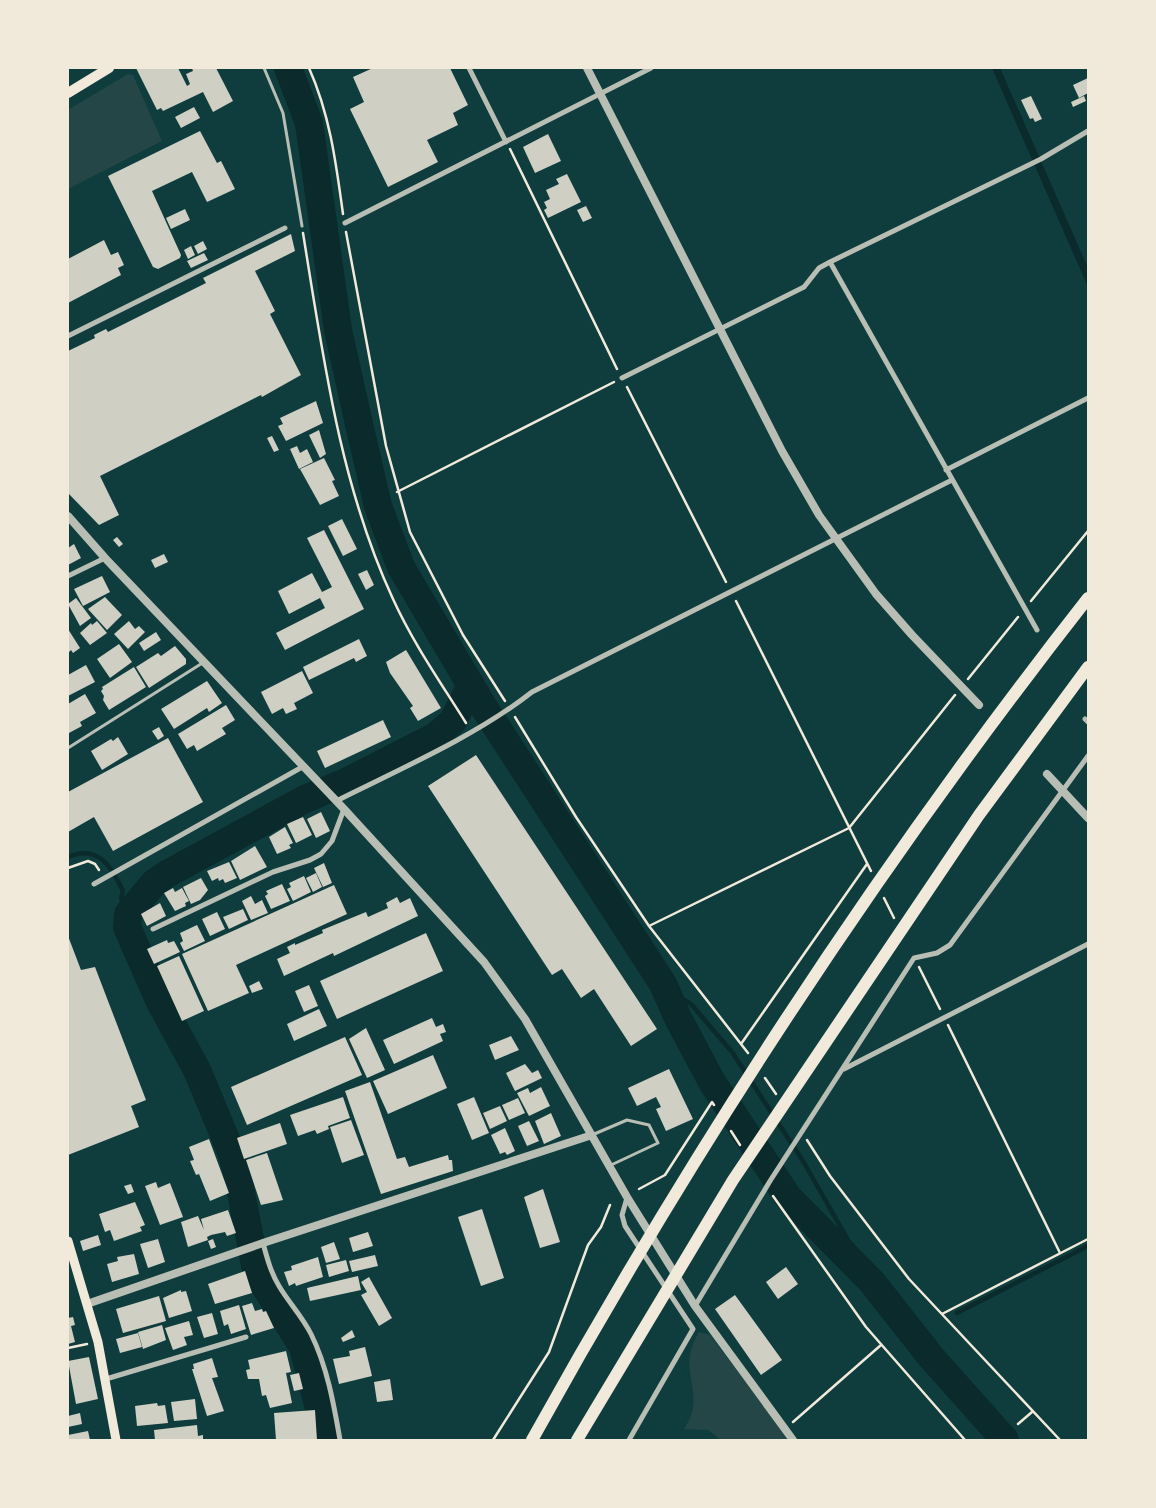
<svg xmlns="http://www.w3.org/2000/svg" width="1156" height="1508" viewBox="0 0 1156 1508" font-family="Helvetica,sans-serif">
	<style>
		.green { fill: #244646 }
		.water { fill: #0a2a2b }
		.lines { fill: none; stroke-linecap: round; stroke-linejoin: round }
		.stream { stroke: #0a2a2b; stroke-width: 4.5 }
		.river { stroke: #0a2a2b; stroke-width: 28 }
		.building { fill: #cfcfc3 }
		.path { stroke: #f1e9da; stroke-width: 2.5 }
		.service { stroke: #b8beb3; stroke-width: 3 }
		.minor { stroke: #b8beb3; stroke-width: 5 }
		.tertiary { stroke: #b8beb3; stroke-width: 8 }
		.secondary { stroke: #f1e9da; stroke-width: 9 }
		.primary { stroke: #f1e9da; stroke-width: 10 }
		.motorway { stroke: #f1e9da; stroke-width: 12 }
	</style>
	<rect width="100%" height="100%" fill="#0f3d3e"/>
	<path class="green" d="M128 74 133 75 162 141 68 189V110Z
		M699 1332 710 1335 790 1440H721L708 1430 684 1429C709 1392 674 1373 699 1332Z"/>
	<path class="water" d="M992 68H1000L1088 268V287Z"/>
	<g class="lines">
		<path class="stream" d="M68 857C98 844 111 866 123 891L121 898 128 914
			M665 989 691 1004 732 1052 803 1161 872 1282
			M957 1313 1088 1246"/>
		<path class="river" d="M288 68 309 123 338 330 359 424 378 506 401 567 483 706 663 984 678 1018 712 1082 788 1197 872 1282 931 1357 1005 1440
			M327 1440 303 1347 261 1280 255 1265 238 1177 232 1154 197 1070 160 1002 127 927 128 914 154 883 167 874 305 799 346 782 436 736 453 721 471 685"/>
	</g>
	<path class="building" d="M136 68H178L187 86 190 84 186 74 193 71 192 68H216L233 101 213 112 203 92 163 111 161 108 157 110Z
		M373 68H450L468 105 453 113 458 125 427 140 438 162 388 187 350 109 364 102 353 77Z
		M1088 78V93L1079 98 1073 85Z
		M1031 96 1042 119 1035 122 1033 118 1030 119 1021 100Z
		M1084 96 1086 101 1073 107 1071 102Z
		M194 107 200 118 181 128 175 117Z
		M200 131 217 163 221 161 235 189 207 202 192 172 152 191 181 255 180 258 158 269 153 267 108 176Z
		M548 134 561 161 535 173 523 147Z
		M567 174 581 202 548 218 544 210 547 208 544 202 550 199 546 190 559 184 556 179Z
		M586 206 592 218 583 222 577 210Z
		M185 209 190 220 171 229 166 218Z
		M291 234 295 251 255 271 275 311 270 314 301 375 262 397 261 395 100 476 119 515 99 525 68 493V351L95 338 94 335 106 329 108 332 206 283 203 278Z
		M104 240 111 255 118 252 124 265 118 268 121 275 68 303V259Z
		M203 241 207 249 198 254 194 246Z
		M191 246 195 255 188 259 184 250Z
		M204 253 208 260 191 268 187 261Z
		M316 401 323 423 286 441 278 426 283 424 280 418Z
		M319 430 326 454 320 458 309 435Z
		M272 436 279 450 274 452 267 438Z
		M297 446 300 453 307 449 313 462 299 469 290 449Z
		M324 458 335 480 332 481 339 496 320 505 300 469Z
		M342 519 357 549 343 556 328 526Z
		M324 530 364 609 285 650 276 633 325 608 320 598 289 614 278 591 312 573 322 592 332 587 307 538Z
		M117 537 123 544 119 547 113 540Z
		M74 544 81 558 68 565V548Z
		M164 554 168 562 155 568 151 560Z
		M367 570 374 585 366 590 358 574Z
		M102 576 110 592 83 606 74 589Z
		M105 597 122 615 107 630 88 609Z
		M76 598 91 618 80 626 68 604Z
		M97 621 107 633 90 645 80 633 91 623 92 625Z
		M129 621 135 629 139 626 145 632 128 649 114 634Z
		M68 629 80 648 73 653 71 650 68 653Z
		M156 632 161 640 144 651 139 643Z
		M359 639 367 656 356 662 354 658 309 680 303 667Z
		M119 644 132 662 110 678 97 659Z
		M175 646 186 659V664L149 688 136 667 158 653 161 656Z
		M406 650 441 708 418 721 410 708 413 706 390 673 386 662Z
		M86 665 95 682 68 696V675Z
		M134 667 146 687 109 710 103 700 104 696 101 691 103 689 102 687Z
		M302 671 313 693 294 703 297 709 286 714 283 708 272 714 261 692Z
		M207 681 222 703 209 712 207 708 174 729 161 709Z
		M85 694 96 713 80 722 82 726 69 733 68 704Z
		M226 705 235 720 222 728 226 734 197 751 194 745 187 749 178 734Z
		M383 720 391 737 325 768 317 751Z
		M159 727 164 736 158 740 152 731Z
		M118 737 128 754 102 770 91 751 111 739 113 741Z
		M168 738 203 802 113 851 94 817 68 832V792Z
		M476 755 657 1029 631 1046 594 989 581 998 562 969 552 975 428 786Z
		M321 812 330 831 316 838 307 819Z
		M303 817 312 835 296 843 287 824Z
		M285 827 293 843 289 845 291 848 277 854 269 837Z
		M255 846 267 867 240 880 231 861Z
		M229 862 237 878 225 883 223 879 219 881 218 878 212 881 207 871Z
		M324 863 332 883 323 887 314 868Z
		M316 873 322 887 313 892 306 878Z
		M304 876 311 892 293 901 287 889 291 887 289 883Z
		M201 878 208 890 200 900 191 904 183 887Z
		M282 884 290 901 271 909 265 896 268 894 266 891Z
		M334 885 347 914 236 965 249 993 208 1011 182 954Z
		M173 888 175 892 182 888 189 901 185 903 186 906 175 911 164 893Z
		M251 896 255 904 262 900 268 913 251 920 242 901Z
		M397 897 400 903 410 898 418 916 334 956 333 953 284 976 277 959 290 953 287 947 295 943V945L323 933 322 930 366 912 368 917 388 908 386 903Z
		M160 903 166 916 147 926 141 914Z
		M243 909 248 920 229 929 223 917Z
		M217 912 225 929 210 936 202 919Z
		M197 925 205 941 184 951 180 943 183 941 180 933Z
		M426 933 443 971 337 1019 320 981Z
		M68 936 81 970 95 967 146 1100 131 1106 139 1127 68 1155Z
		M167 940 168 943 174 941 180 952 154 964 147 949Z
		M179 956 204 1011 182 1021 157 966Z
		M259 981 263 989 252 993 249 986Z
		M309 985 318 1006 304 1012 295 991Z
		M319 1009 327 1026 294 1041 287 1024Z
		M432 1018 436 1027 443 1024 446 1032 440 1034 443 1041 394 1064 383 1040Z
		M366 1028 385 1070 367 1078 349 1039Z
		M511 1036 519 1050 495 1060 489 1045Z
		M345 1037 362 1075 247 1125 231 1087Z
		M433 1055 447 1088 388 1114 373 1081Z
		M525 1064 532 1073 538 1070 542 1078 515 1091 506 1073Z
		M669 1069 693 1119 666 1131 656 1109 661 1107 656 1097 637 1106 628 1088Z
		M370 1082 397 1159 405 1157 409 1167 448 1155 449 1160H452L453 1171 381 1194 345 1091Z
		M541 1087 550 1106 529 1116 517 1093 528 1088 530 1093Z
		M343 1097 350 1118 328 1126 329 1129 317 1134 315 1130 298 1136 290 1115Z
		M474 1097 489 1133 472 1140 457 1104Z
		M518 1098 525 1113 509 1120 502 1105Z
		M500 1106 507 1121 490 1129 483 1113Z
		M551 1113 561 1136 544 1144 535 1121Z
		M351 1120 364 1155 342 1163 330 1127Z
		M529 1121 539 1141 527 1146 518 1126Z
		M280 1123 287 1144 244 1159 237 1138Z
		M505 1128 515 1151 507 1155 505 1152 500 1154 491 1135Z
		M209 1139 229 1193 210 1201 199 1174 196 1175 190 1161 194 1160 189 1147Z
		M267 1153 283 1200 261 1205 246 1160Z
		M156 1182 158 1188 170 1183 183 1217 160 1225 145 1186Z
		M131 1184 134 1192 128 1194 124 1186Z
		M543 1189 560 1242 540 1248 524 1197Z
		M135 1202 145 1225 140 1227 142 1231 114 1241 110 1230 105 1232 99 1214Z
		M482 1209 504 1278 481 1286 458 1217Z
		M228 1210 236 1233 227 1236 225 1232 211 1235 207 1237 208 1240 188 1247 181 1222 198 1216 204 1230 201 1219Z
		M368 1232 373 1246 353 1252 349 1238Z
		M98 1235 101 1245 83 1251 80 1241Z
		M158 1239 165 1262 148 1268 140 1244Z
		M213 1239 216 1247 211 1249 208 1241Z
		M334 1242 340 1259 326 1263 321 1247Z
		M134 1254 139 1274 112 1282 107 1264 118 1261 117 1257Z
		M375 1255 378 1266 352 1272 349 1261Z
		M318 1257 323 1277 296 1286 295 1283 289 1286 284 1272 292 1270 291 1266Z
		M346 1260 349 1271 329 1277 326 1265Z
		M786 1267 798 1284 778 1299 766 1282Z
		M245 1271 252 1293 215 1304 208 1284Z
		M358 1276 361 1290 310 1301 307 1288Z
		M369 1277 392 1318 379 1326 361 1295 367 1292 361 1282Z
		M181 1290V1292L186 1291 192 1311 169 1318 163 1298Z
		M735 1295 782 1360 761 1375 715 1309Z
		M159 1296 166 1321 123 1333 116 1309Z
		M252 1303 255 1311 262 1309 263 1312 266 1311 274 1328 251 1335 242 1306Z
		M239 1305 246 1329 231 1334 228 1324 224 1326 220 1311Z
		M212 1313 218 1334 204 1338 197 1317Z
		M73 1317 75 1325 71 1326 75 1342 68 1344V1318Z
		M189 1321 193 1335 184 1337 187 1345 173 1350 165 1328Z
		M162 1325 166 1340 143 1349 138 1332Z
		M352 1330 355 1337 343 1342 341 1338Z
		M138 1333 142 1347 120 1353 116 1339Z
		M365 1347 372 1376 339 1384 333 1359 350 1356 349 1351Z
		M286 1351 291 1372 286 1373 292 1403 270 1408 266 1395 262 1396 259 1379H248L246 1370 250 1369 248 1360Z
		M89 1357 98 1399 76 1404 68 1361Z
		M212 1358 218 1377 212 1378 224 1411 207 1416 192 1369H194L193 1364Z
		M299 1373 303 1389 294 1391 290 1375Z
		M390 1379 393 1400 377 1402 374 1382Z
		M195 1399 197 1419 174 1421 171 1402Z
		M157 1403 158 1406 165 1405 168 1423 137 1426 135 1406Z
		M315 1410 317 1440H276L274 1413Z
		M80 1413 82 1424 68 1427V1416Z
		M197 1425 198 1436 203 1435V1440H155L154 1430Z
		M88 1431 90 1440H68V1435Z"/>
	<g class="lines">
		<path class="path" d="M309 68C330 115 336 163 343 214
			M510 149 617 369
			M346 232 386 446 410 532 463 635 505 701
			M303 233C323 356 340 485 393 599 413 643 441 683 466 723
			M627 387 726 582
			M397 492 614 382
			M736 601 871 871
			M1031 601 1088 531
			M968 679 1018 617
			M515 717 576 817 649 926 748 1053
			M68 868 88 861 95 864 99 870
			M884 898 894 918
			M649 926 849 828 955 695
			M919 967 940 1009
			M948 1025 1060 1253
			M741 1044 867 864
			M765 1078 776 1094
			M731 1131 740 1145
			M807 1140 830 1176 909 1279 1060 1440
			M639 1189 665 1175 712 1102 714 1105
			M773 1196 866 1327 965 1440
			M942 1314 1088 1239
			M68 1348 87 1344
			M793 1422 881 1345
			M1018 1424 1032 1412
			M493 1440 549 1352 588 1245 601 1227 610 1205"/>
		<path class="service" d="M264 68 283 113 302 226
			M68 748 204 662
			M592 1135 627 1120 649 1125 658 1143 609 1166"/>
		<path class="minor" d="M469 68 506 142
			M345 223 651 68
			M830 262 1037 630
			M68 336 285 228
			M622 378 804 287 819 268 830 262 1041 159 1088 131
			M946 470 1088 398
			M68 576 105 558
			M1085 719 1088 722
			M336 801C400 769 476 736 532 692L952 480
			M94 884 304 766
			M153 929 273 872 310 860 321 854 332 841 344 809
			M844 1069 1088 944
			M627 1198 622 1215 625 1226 693 1329 629 1440
			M263 1243C267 1258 271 1273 279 1286 289 1303 302 1316 311 1334 327 1366 334 1405 340 1440
			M695 1306 770 1181 914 958 937 953 950 945 1088 756
			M106 1379 246 1337"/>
		<path class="tertiary" d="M587 68 782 451 819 515 876 594 912 635 979 705
			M68 516 105 558 344 809 484 962 525 1019 627 1197 695 1306 793 1440
			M1047 774 1088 818
			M87 1304 263 1243 592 1135"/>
		<path class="secondary" d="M68 1241 98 1342 116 1440"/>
		<path class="primary" d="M68 93 109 68"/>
		<path class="motorway" d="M532 1440C695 1146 880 863 1088 598
			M577 1440 733 1180 979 815 1088 667"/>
	</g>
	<rect width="1156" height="1508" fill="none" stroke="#f1e9da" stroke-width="138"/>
</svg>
